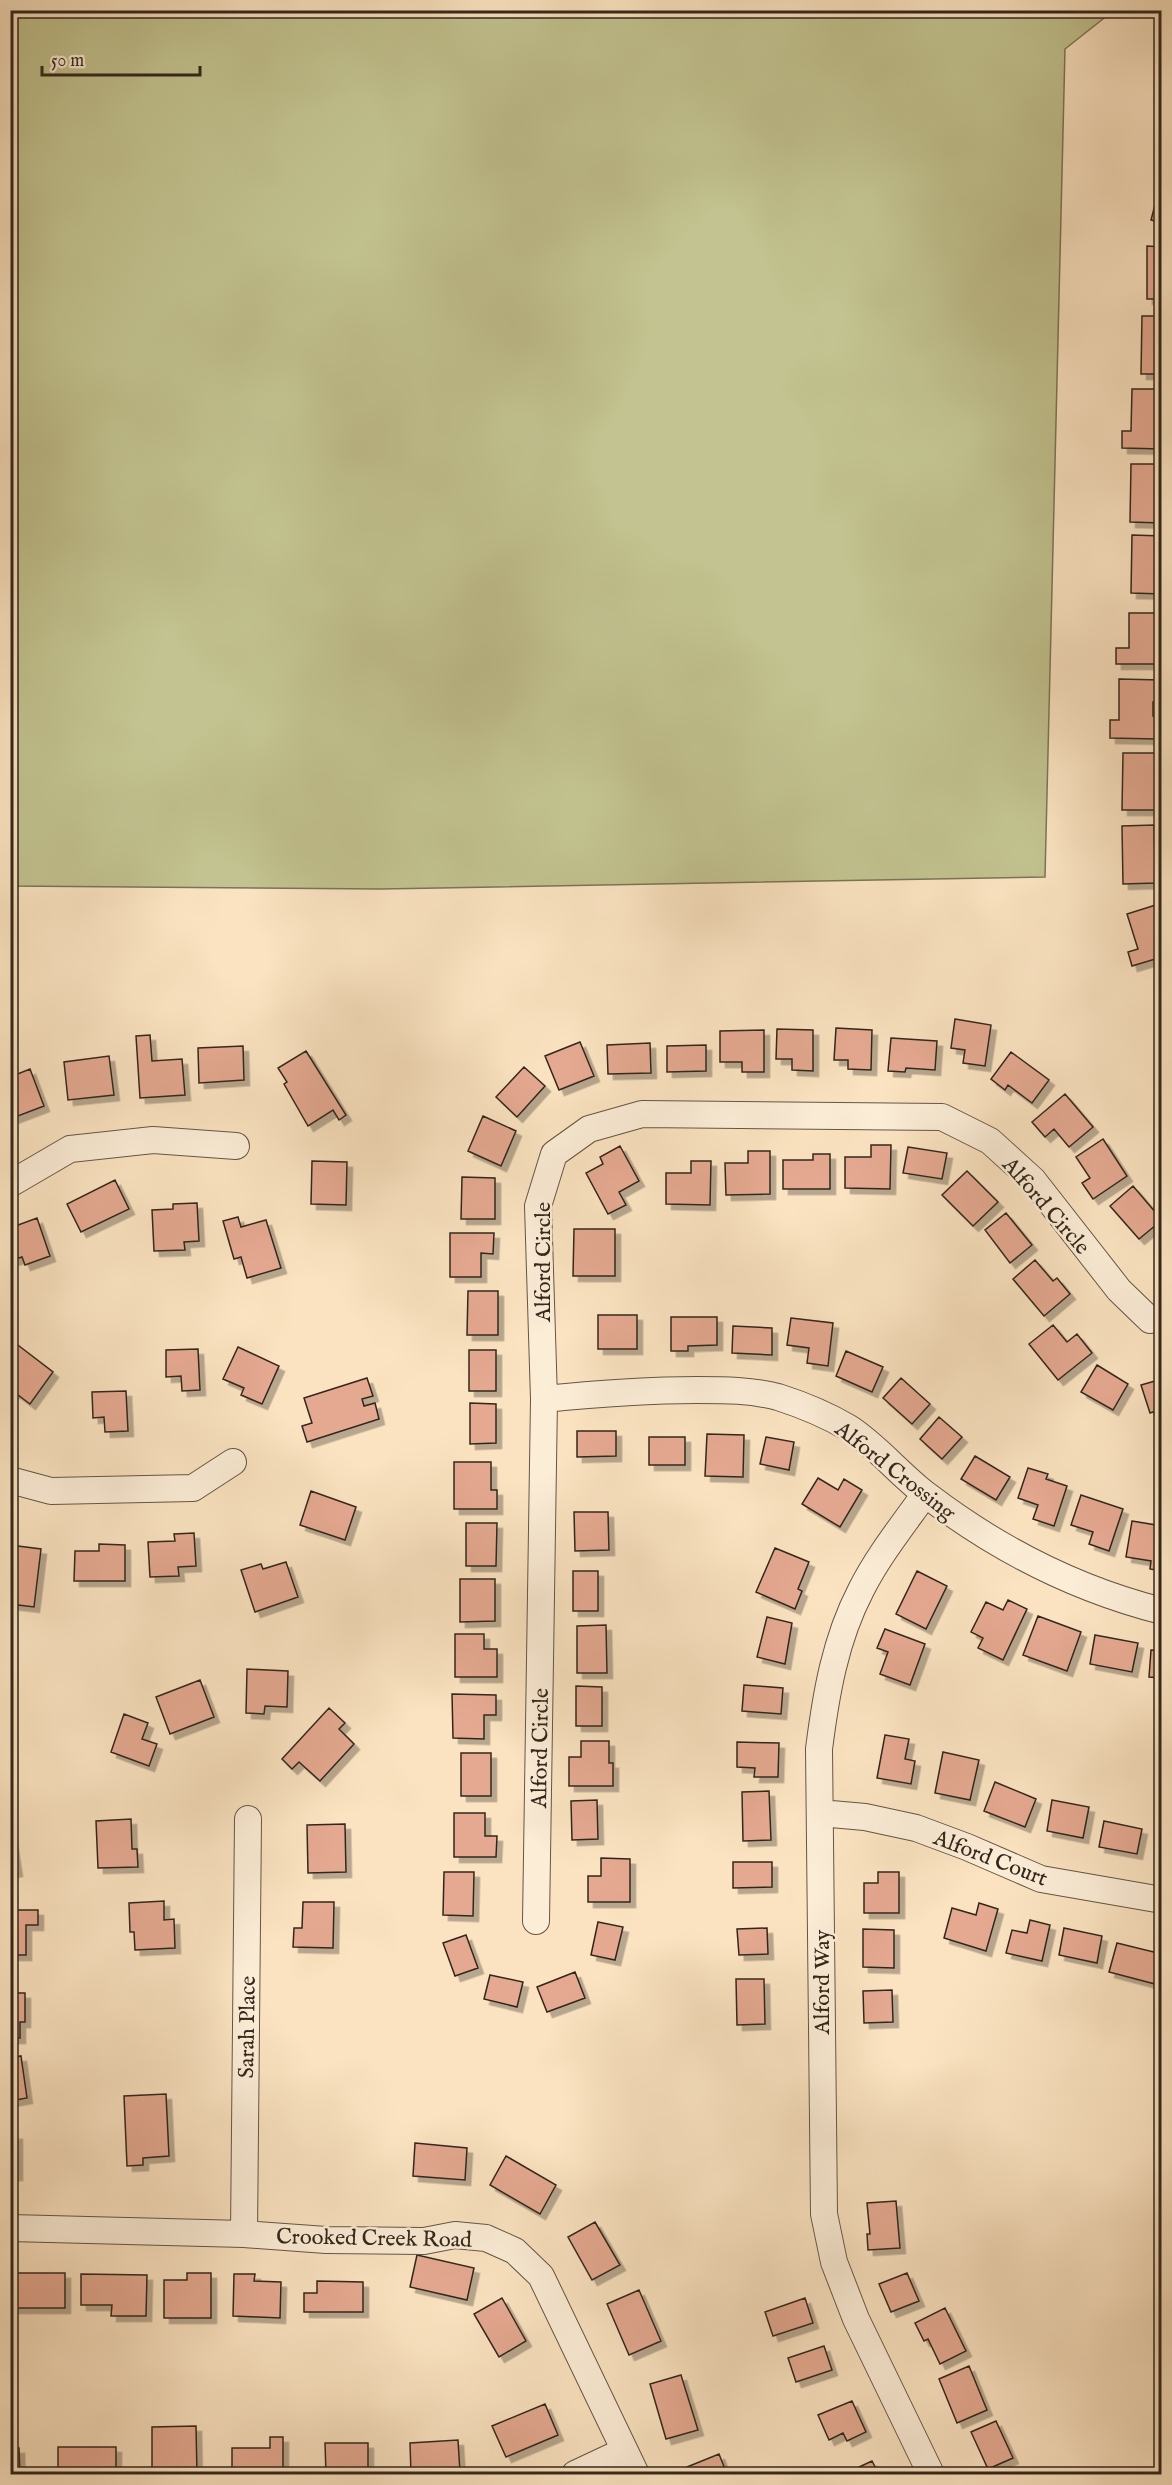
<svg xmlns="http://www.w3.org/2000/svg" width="1172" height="2485" viewBox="0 0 1172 2485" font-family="'IM FELL English',serif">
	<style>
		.green { fill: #c2c390; stroke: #7a7556; stroke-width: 1.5 }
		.building { fill: #e5a991; stroke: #32271b; stroke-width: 1.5; filter: url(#shadow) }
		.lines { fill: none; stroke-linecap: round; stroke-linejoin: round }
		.minor-casing { stroke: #645644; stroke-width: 28 }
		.minor { stroke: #fcedd7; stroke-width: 26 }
		.labels { text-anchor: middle; stroke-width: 5; stroke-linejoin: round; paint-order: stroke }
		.street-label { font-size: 22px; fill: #32271b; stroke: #fcedd7 }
	</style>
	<defs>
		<filter id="shadow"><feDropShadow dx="5.5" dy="5.5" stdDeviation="0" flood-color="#0004"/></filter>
	</defs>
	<rect width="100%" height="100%" fill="#fbe3c1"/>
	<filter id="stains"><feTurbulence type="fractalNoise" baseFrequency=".00333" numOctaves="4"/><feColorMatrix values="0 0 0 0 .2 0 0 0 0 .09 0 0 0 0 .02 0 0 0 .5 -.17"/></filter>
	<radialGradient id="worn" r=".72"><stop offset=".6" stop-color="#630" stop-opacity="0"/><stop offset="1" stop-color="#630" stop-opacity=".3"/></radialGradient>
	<path class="green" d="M11 10 1113 11 1065 49 1045 877 381 889 11 886Z"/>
	<path class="building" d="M1162 178V223L1151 220Z
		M1147 246 1162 247V299H1147Z
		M1142 316H1162V374H1141Z
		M1132 389H1162V449L1122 448V431H1131Z
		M1131 464H1162V523L1130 522Z
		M1132 535 1162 536V594L1131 593Z
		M1129 613H1161L1160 664H1116V648H1129Z
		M1119 679 1161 680 1160 702H1153V716H1157L1156 739 1110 738V720H1119Z
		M1123 753H1156V810H1122Z
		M1154 825 1156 883 1123 884 1122 826Z
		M1159 904 1162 913V957L1132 966 1128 952 1138 949 1127 914Z
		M1162 988V1010L1155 991Z
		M955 1019 991 1025 985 1066 963 1063 965 1050 951 1048Z
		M836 1028 872 1030 871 1070 848 1069V1060H834Z
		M777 1029 813 1030V1071L792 1070V1059H776Z
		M764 1030V1072H742V1062H720V1031Z
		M150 1035 152 1061 182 1059 185 1095 140 1098 136 1036Z
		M891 1038 937 1041 935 1070 906 1068 905 1072 888 1071Z
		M580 1042 594 1076 559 1090 545 1056Z
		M650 1043 651 1073 608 1074 607 1045Z
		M706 1045V1071L667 1072V1046Z
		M243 1046 244 1080 199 1083 198 1048Z
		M306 1051 346 1115 339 1120 333 1110 308 1126 284 1084 287 1082 278 1068Z
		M1011 1052 1049 1080 1032 1103 1008 1085 1005 1090 991 1079Z
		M109 1056 114 1095 68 1100 64 1062Z
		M524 1067 545 1086 517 1117 496 1097Z
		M30 1069 44 1106 10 1119V1077Z
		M1065 1094 1093 1127 1069 1147 1054 1129 1045 1137 1032 1122Z
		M483 1116 516 1131 501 1166 468 1151Z
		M1103 1139 1127 1176 1093 1199 1082 1183 1090 1178 1076 1157Z
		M871 1145H891L890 1189 845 1188V1157H871Z
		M620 1146 639 1181 619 1192 626 1205 608 1214 586 1173 603 1164 600 1157Z
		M908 1147 947 1153 942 1179 903 1173Z
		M748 1151H770V1194L726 1195 725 1163H748Z
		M813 1154H830V1189H783V1160H813Z
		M312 1161 347 1162 346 1205 311 1204Z
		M691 1161H711L710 1205 666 1204V1173H691Z
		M967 1171 998 1202 973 1226 942 1195Z
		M462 1177 495 1178V1219H461Z
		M115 1180 129 1209 81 1232 67 1204Z
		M1133 1186 1162 1220 1139 1239 1110 1206Z
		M197 1203 199 1241 184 1242 185 1250 154 1251 152 1210 173 1209V1204Z
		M1006 1213 1032 1245 1010 1263 985 1230Z
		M238 1217 241 1227 266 1220 281 1268 247 1278 241 1257 234 1259 223 1221Z
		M37 1218 50 1256 25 1265 22 1257 10 1261V1228Z
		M574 1229H615V1276H573Z
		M450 1233H494L493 1254 481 1253V1277H450Z
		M1162 1239V1252L1156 1246Z
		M1035 1260 1053 1281 1057 1278 1070 1294 1044 1316 1013 1279Z
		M468 1291H498V1335H467Z
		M598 1315H637V1349H598Z
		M671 1317H717V1345L688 1346V1351H671Z
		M791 1318 833 1323 828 1366 807 1363 809 1348 787 1345Z
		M1053 1325 1067 1342 1077 1334 1092 1353 1058 1380 1029 1344Z
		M733 1326 772 1328V1355L732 1353Z
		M10 1339 53 1372 30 1404 14 1392 10 1397Z
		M238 1347 279 1366 262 1404 241 1395 244 1388 223 1379Z
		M198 1349 200 1390 182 1391 181 1376 166 1377V1350Z
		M469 1350H496V1391H469Z
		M846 1351 883 1367 872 1392 836 1376Z
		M1097 1365 1128 1384 1113 1410 1081 1392Z
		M367 1378 373 1396 362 1399 364 1406 375 1403 379 1419 307 1442 302 1426 312 1423 304 1398Z
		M901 1378 930 1404 912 1424 883 1398Z
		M1162 1379V1409L1150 1413 1141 1385Z
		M126 1391 128 1431 105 1432 104 1417 93 1418 92 1392Z
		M470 1403 496 1404V1443L470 1444Z
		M939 1417 962 1437 942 1459 920 1439Z
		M577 1431H616V1456L577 1457Z
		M707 1434 744 1435 743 1477 705 1476Z
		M649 1437H685V1465H649Z
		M766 1437 794 1442 789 1470 760 1464Z
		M975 1456 1010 1477 996 1500 961 1479Z
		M454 1462H491V1490H497V1509H454Z
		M1028 1468 1048 1474 1046 1479 1067 1486 1054 1526 1033 1519 1038 1505 1018 1498Z
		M818 1478 838 1490 844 1479 862 1490 840 1527 802 1504Z
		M311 1491 356 1507 345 1540 300 1525Z
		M1081 1495 1123 1509 1109 1551 1089 1544 1093 1532 1071 1525Z
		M574 1512H608L609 1550 575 1551Z
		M1132 1521 1162 1526V1571L1150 1569 1151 1561 1126 1557Z
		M466 1523H497L496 1566H466Z
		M194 1533 196 1566 178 1567 179 1576 150 1577 148 1542 175 1541 174 1534Z
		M99 1544 125 1545V1581H74L75 1551H99Z
		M10 1545 41 1549 34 1607 10 1604Z
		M775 1548 809 1562 798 1589 802 1591 795 1609 756 1592Z
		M286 1562 298 1597 255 1612 241 1570 261 1564 263 1569Z
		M573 1571H598V1611H573Z
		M917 1571 947 1586 926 1629 896 1614Z
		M460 1579H495V1621L460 1622Z
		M1008 1600 1027 1609 1003 1660 978 1648 983 1638 971 1632 986 1602 1003 1610Z
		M1038 1616 1081 1632 1067 1671 1023 1655Z
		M767 1617 792 1623 785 1664 757 1657Z
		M606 1625 607 1673H577V1626Z
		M885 1629 925 1644 910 1685 880 1674 888 1652 877 1648Z
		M455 1634H484V1649H497V1677H455Z
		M1095 1635 1138 1643 1132 1672 1090 1664Z
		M1151 1650 1162 1651V1678L1149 1677Z
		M247 1669 288 1671 287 1707 265 1706 264 1714 246 1713Z
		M200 1680 214 1717 170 1734 156 1697Z
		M744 1685 783 1688 781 1714 742 1711Z
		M576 1686 602 1687V1726H576Z
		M452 1694 496 1695V1715H484V1739L453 1738Z
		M329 1708 345 1723 339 1729 354 1744 320 1781 299 1762 292 1769 282 1759Z
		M124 1714 148 1723 142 1739 157 1744 149 1766 111 1752Z
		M885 1735 909 1739 905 1759 915 1761 911 1784 877 1778Z
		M581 1741H609V1763H613V1786H569V1757H581Z
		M737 1742 779 1743 778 1777H754L755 1768 737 1767Z
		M943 1752 979 1760 970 1800 935 1793Z
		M461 1753H491V1796H461Z
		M995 1782 1036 1799 1025 1827 984 1811Z
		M769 1791 771 1840 743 1841 742 1792Z
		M597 1800 598 1839 572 1840 571 1801Z
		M1052 1800 1089 1807 1083 1838 1047 1831Z
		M454 1813H485V1836H497L496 1857H454Z
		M131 1819 132 1849H137L138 1867 98 1868 96 1821Z
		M1104 1821 1142 1829 1137 1854 1099 1847Z
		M345 1824 346 1872 308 1873 307 1825Z
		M11 1832 17 1871 10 1872V1832Z
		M601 1858 630 1859V1902H588V1876H601Z
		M733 1862H772V1887L733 1888Z
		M444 1872H474L473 1916 443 1915Z
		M878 1872H899V1913H864V1883H878Z
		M164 1901V1920L174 1919 175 1948 135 1950 134 1932H130L129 1903Z
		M303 1902H334L333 1948 293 1947 294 1928H302Z
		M979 1903 998 1909 986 1951 944 1938 952 1908 976 1915Z
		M10 1910H38V1925H26V1955H10Z
		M1030 1920 1050 1925 1042 1961 1006 1953 1012 1930 1027 1933Z
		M598 1922 623 1927 615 1960 591 1955Z
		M767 1928 768 1954 739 1955 737 1929Z
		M1064 1928 1102 1936 1097 1963 1059 1955Z
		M863 1929 894 1930V1968L863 1967Z
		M466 1935 478 1968 455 1976 443 1943Z
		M1117 1943 1162 1954 1155 1984 1109 1972Z
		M575 1972 585 1998 547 2012 537 1987Z
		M490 1975 523 1982 517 2007 484 1999Z
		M736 1979H764L765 2024 737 2025Z
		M892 1990 893 2022 864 2023 863 1991Z
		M10 1993H25V2022H20V2038H10Z
		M21 2056 27 2098 10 2101V2058Z
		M166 2094 169 2156 143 2158V2165L127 2166 124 2096Z
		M10 2134H17V2175H10Z
		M415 2143 467 2148 465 2180 413 2176Z
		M506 2156 556 2185 540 2214 490 2185Z
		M896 2201 900 2248 868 2250 867 2234H870L867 2203Z
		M595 2222 620 2265 592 2280 568 2237Z
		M417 2255 474 2268 467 2300 410 2287Z
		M10 2273H65V2308H10Z
		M187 2273H211V2318H164V2280H187Z
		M907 2273 919 2301 891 2312 879 2284Z
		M81 2274 147 2275 146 2316H111L112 2305H81Z
		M234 2274H255L254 2281 281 2282 280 2318 233 2316Z
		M317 2281 363 2282V2312H304V2293H317Z
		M639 2290 661 2341 629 2355 607 2304Z
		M502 2298 526 2341 499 2357 474 2314Z
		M805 2298 813 2323 773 2336 765 2312Z
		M945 2308 966 2351 940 2364 928 2339 924 2341 915 2323Z
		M824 2346 832 2370 796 2382 788 2358Z
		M969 2366 987 2410 957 2423 939 2379Z
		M681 2375 698 2430 666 2439 650 2384Z
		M852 2401 866 2432 847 2441 843 2433 829 2440 818 2415Z
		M545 2404 558 2435 506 2457 492 2426Z
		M996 2421 1013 2458 988 2469 971 2432Z
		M196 2426 197 2474H177V2471H152V2427Z
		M270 2437H283V2474H232V2448H270Z
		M458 2440 460 2472 411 2474 410 2443Z
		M325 2443H368V2474H326Z
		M58 2447H116V2474H58Z
		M10 2448H19L20 2474H10Z
		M719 2454 727 2474H689L687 2467Z
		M872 2461 879 2474H844Z"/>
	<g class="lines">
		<g class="minor-casing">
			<path id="minor" d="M10 1184 70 1149 153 1140 236 1146
				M544 1399C595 1394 646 1390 697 1390 724 1390 752 1390 778 1397 803 1405 827 1415 849 1428 877 1446 901 1476 928 1496 999 1550 1075 1589 1162 1611
				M10 1480 51 1491 193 1488 233 1462
				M925 1494C903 1525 878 1556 861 1590 835 1640 826 1694 819 1749L824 2214 834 2262 856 2319 931 2474
				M820 1813 865 1817 916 1828 967 1847 1041 1879 1162 1900
				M536 1921 544 1399 538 1206 554 1154 589 1129 642 1114 942 1117 990 1141 1033 1180 1119 1290 1150 1320
				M10 2228 244 2234 326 2240 424 2241 455 2235 486 2238 515 2251 541 2276 636 2474
				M244 2234 248 1819
				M575 2474 624 2451"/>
		</g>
		<use href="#minor" class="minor"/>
	</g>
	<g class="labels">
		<g class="street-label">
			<text transform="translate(1047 1205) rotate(49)" y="8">Alford Circle</text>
			<text transform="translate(542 1262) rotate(-90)" y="8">Alford Circle</text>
			<text transform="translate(896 1470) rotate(38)" y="8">Alford Crossing</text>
			<text transform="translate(539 1748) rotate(-89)" y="8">Alford Circle</text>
			<text transform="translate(991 1857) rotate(21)" y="8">Alford Court</text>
			<text transform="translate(821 1982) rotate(-90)" y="8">Alford Way</text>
			<text transform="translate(246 2027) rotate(-89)" y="8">Sarah Place</text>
			<text transform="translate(374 2237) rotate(1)" y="8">Crooked Creek Road</text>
		</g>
	</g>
	<rect width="1172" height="2485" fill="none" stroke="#fbe3c1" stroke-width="36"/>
	<rect x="12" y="12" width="1148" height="2461" fill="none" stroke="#32271b" stroke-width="3"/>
	<rect x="18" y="18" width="1136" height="2449" fill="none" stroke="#32271b" stroke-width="1.5"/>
	<path d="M42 66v9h158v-9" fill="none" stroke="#32271b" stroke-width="3"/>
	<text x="51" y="66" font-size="18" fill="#32271b" stroke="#fcedd7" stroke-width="4.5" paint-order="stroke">50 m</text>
	<rect width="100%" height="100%" filter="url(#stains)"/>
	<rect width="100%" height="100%" fill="url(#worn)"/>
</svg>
